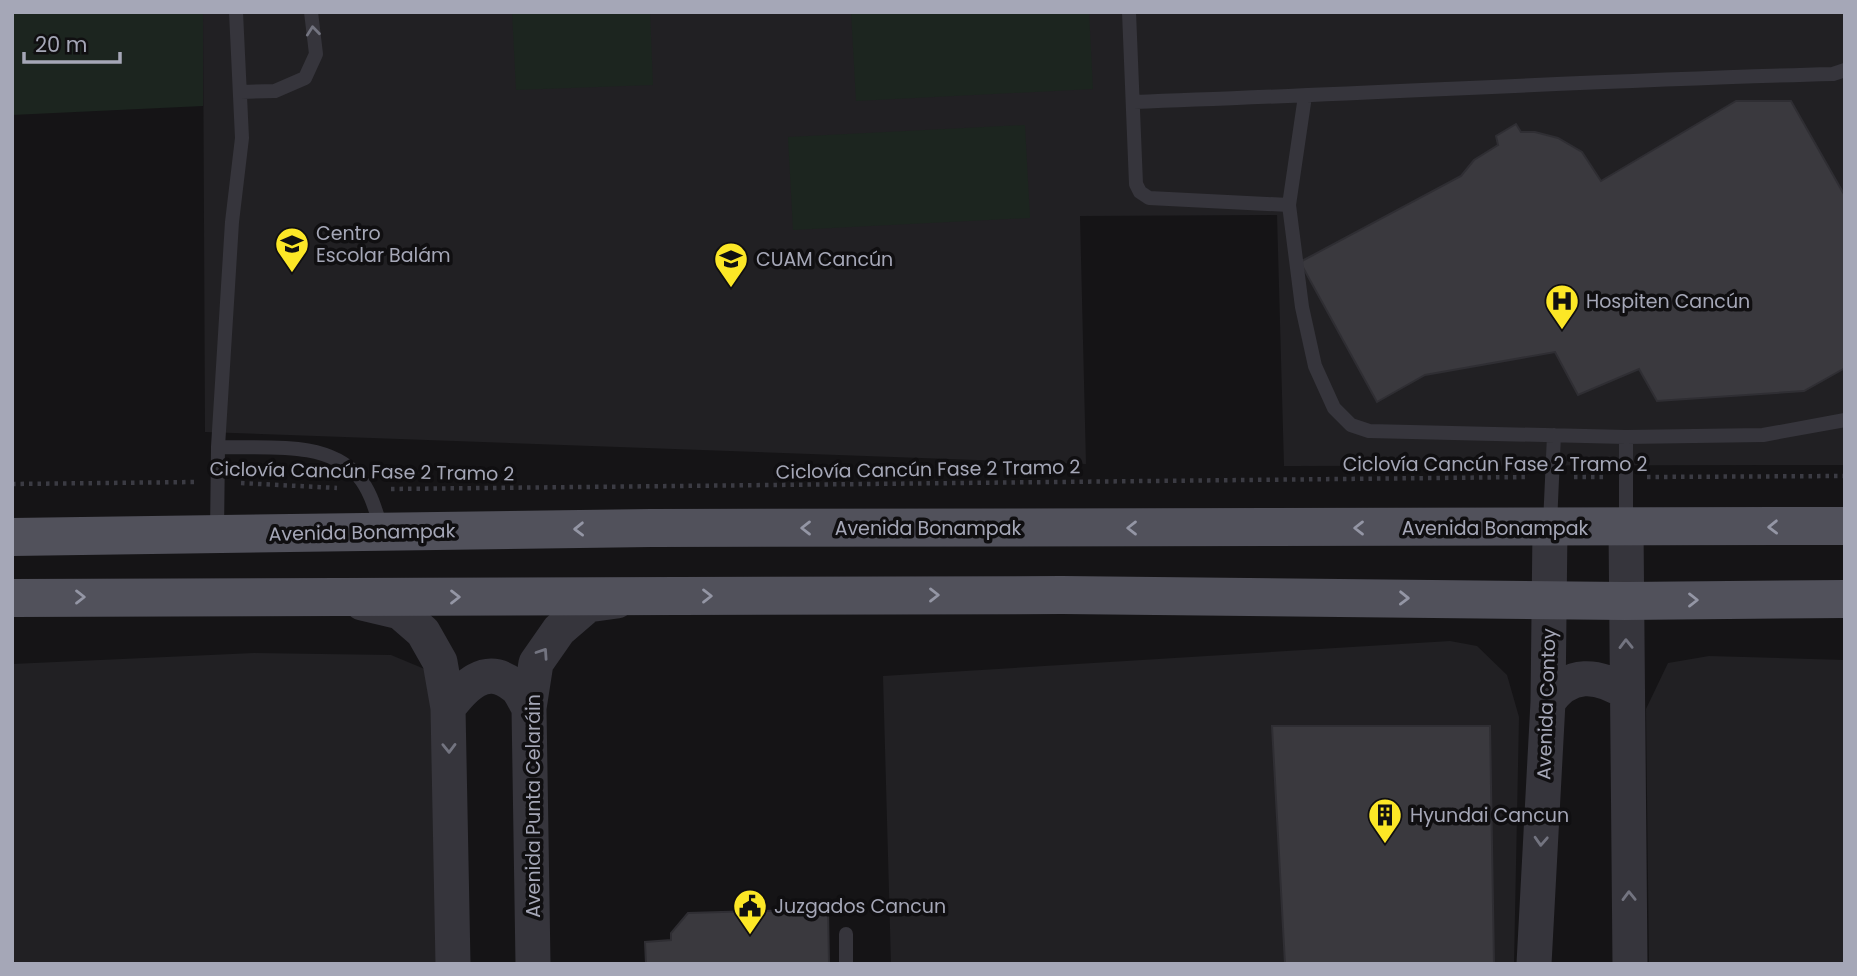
<svg xmlns="http://www.w3.org/2000/svg" width="1857" height="976" viewBox="0 0 1857 976" font-family="Poppins,sans-serif">
	<style>
		.built { fill: #212023 }
		.green { fill: #1c251f }
		.building { fill: #3a393e; stroke: #2f2e33; stroke-width: 2 }
		.lines { fill: none; stroke-linecap: round; stroke-linejoin: round }
		.path { stroke: #3b3b43; stroke-width: 4.5; stroke-dasharray: 3.5 5; stroke-linecap: butt }
		.service { stroke: #36353c; stroke-width: 14 }
		.tertiary { stroke: #36353c; stroke-width: 35 }
		.primary { stroke: #51515b; stroke-width: 38 }
		.oneway { stroke: #737480 }
		.oneway2 { stroke: #9496a5 }
		.labels { text-anchor: middle; stroke-width: 7; stroke-linejoin: round; paint-order: stroke }
		.poi-label { font-size: 19px; fill: #a5a7b7; stroke: #100f11; text-anchor: start }
		.street-label { font-size: 19px; fill: #a5a7b7; stroke: #100f11 }
	</style>
	<rect width="100%" height="100%" fill="#151416"/>
	<path class="built" d="M203 12H1845V465L1284 466 1277 215 1080 216 1086 464 205 432Z
		M1450 641 1477 646 1507 675 1519 717 1514 964H891L883 676Z
		M254 653 391 655 427 670 440 704 442 964H12V664Z
		M1709 656 1845 660V964H1649L1646 709 1668 663Z"/>
	<path class="green" d="M12 12H203V106L12 115Z
		M512 12H650L653 85 516 90Z
		M851 12H1089L1093 89 856 101Z
		M1025 125 1030 218 793 230 788 137Z"/>
	<path class="building" d="M1736 101H1791L1845 196V368L1804 391 1657 401 1639 369 1578 395 1555 352 1425 375 1377 402 1300 262 1461 176 1474 160 1498 145 1496 136 1516 124 1521 132H1535L1558 138 1582 152 1601 181Z
		M1272 726H1490L1494 964H1285Z
		M828 909 829 964H646L645 942 671 940V933L688 913Z"/>
	<g class="lines">
		<path class="path" d="M1574 477H1604
			M1647 477 1845 476
			M241 483 337 488
			M12 484 197 482
			M391 489 1530 477"/>
		<path class="service" d="M1129 12 1136 184 1140 192 1149 198 1289 205
			M241 92 275 91 305 78 316 54 311 12
			M1305 96 1289 205 1302 307 1315 366 1334 408 1351 425 1369 431 1626 437 1763 435 1845 420
			M1134 102C1367 94 1600 80 1833 74L1845 70
			M218 447C262 449 326 439 358 476 371 491 376 512 382 530
			M1626 523V437
			M1550 524 1554 435
			M217 533 218 447 232 222 242 138 236 12
			M846 934V964"/>
		<path class="tertiary" d="M1626 528 1630 964
			M362 603 400 612 423 632 440 662 448 708 453 964
			M1548 702C1569 671 1598 674 1627 693
			M448 708C464 687 485 663 513 685 520 689 525 702 529 708
			M533 964 529 708 536 663 559 630 588 605 617 601
			M1534 964 1548 702 1550 528"/>
		<path class="primary" d="M12 537 651 528 1845 526
			M12 598 1062 595 1625 601 1845 599"/>
	</g>
	<defs><path id="oneway-chevron" d="M-2-3.5L2.5 0L-2 3.5" fill="none" stroke-width="1.6" stroke-linecap="round" stroke-linejoin="round" transform="scale(1.75)"/></defs>
	<g class="oneway">
		<use href="#oneway-chevron" transform="translate(313 31) rotate(-96)"/>
		<use href="#oneway-chevron" transform="translate(1626 644) rotate(-91)"/>
		<use href="#oneway-chevron" transform="translate(543 653) rotate(-56)"/>
		<use href="#oneway-chevron" transform="translate(449 748) rotate(89)"/>
		<use href="#oneway-chevron" transform="translate(1541 841) rotate(93)"/>
		<use href="#oneway-chevron" transform="translate(1629 896) rotate(-91)"/>
	</g>
	<g class="oneway2">
		<use href="#oneway-chevron" transform="translate(1773 527) rotate(179)"/>
		<use href="#oneway-chevron" transform="translate(806 528) rotate(180)"/>
		<use href="#oneway-chevron" transform="translate(1132 528) rotate(180)"/>
		<use href="#oneway-chevron" transform="translate(1359 528) rotate(180)"/>
		<use href="#oneway-chevron" transform="translate(579 529) rotate(179)"/>
		<use href="#oneway-chevron" transform="translate(934 595)"/>
		<use href="#oneway-chevron" transform="translate(707 596)"/>
		<use href="#oneway-chevron" transform="translate(80 597)"/>
		<use href="#oneway-chevron" transform="translate(455 597)"/>
		<use href="#oneway-chevron" transform="translate(1404 598) rotate(1)"/>
		<use href="#oneway-chevron" transform="translate(1693 600)"/>
	</g>
	<defs>
		<g id="school-pin" transform="scale(1.75)"><path d="M0 17L-7.5 6A9.5 9.5 0 1 1 7.5 6Z" fill="#fce726" stroke="#100f11"/><path d="M0-5L7-2L0 1L-7-2ZM-4 1L0 2.5L4 1V4Q0 6-4 4Z" fill="#111"/></g>
		<g id="hospital-pin" transform="scale(1.75)"><path d="M0 17L-7.5 6A9.5 9.5 0 1 1 7.5 6Z" fill="#fce726" stroke="#100f11"/><path d="M-5-5h3v3.5h4V-5h3V5h-3V1.5h-4V5h-3Z" fill="#111"/></g>
		<g id="building-pin" transform="scale(1.75)"><path d="M0 17L-7.5 6A9.5 9.5 0 1 1 7.5 6Z" fill="#fce726" stroke="#100f11"/><path d="M-4-6H4V6H1V3H-1V6H-4ZM-2.5-4.3h1.7v1.8h-1.7ZM.8-4.3h1.7v1.8H.8ZM-2.5-1h1.7V.8h-1.7ZM.8-1h1.7V.8H.8Z" fill="#111"/></g>
		<g id="civic-pin" transform="scale(1.75)"><path d="M0 17L-7.5 6A9.5 9.5 0 1 1 7.5 6Z" fill="#fce726" stroke="#100f11"/><path d="M-.6-6.5H3V-4.5H.6V-3L4-1V1h2V6H-6V1h2V-1L-.6-3ZM-1.2 2.5V6h2.4V2.5Z" fill="#111"/></g>
	</defs>
	<g fill-rule="evenodd">
		<use href="#school-pin" x="292" y="244"/>
		<use href="#school-pin" x="731" y="259"/>
		<use href="#hospital-pin" x="1562" y="301"/>
		<use href="#building-pin" x="1385" y="815"/>
		<use href="#civic-pin" x="750" y="906"/>
	</g>
	<g class="labels">
		<g class="poi-label">
			<text x="316" y="240">Centro<tspan x="316" dy="22">Escolar Balám</tspan></text>
			<text x="756" y="266">CUAM Cancún</text>
			<text x="1586" y="308">Hospiten Cancún</text>
			<text x="1410" y="822">Hyundai Cancun</text>
			<text x="774" y="913">Juzgados Cancun</text>
		</g>
		<g class="street-label">
			<text x="1495" y="471">Ciclovía Cancún Fase 2 Tramo 2</text>
			<text transform="translate(928 469) rotate(-1)" y="7">Ciclovía Cancún Fase 2 Tramo 2</text>
			<text transform="translate(362 471) rotate(1)" y="7">Ciclovía Cancún Fase 2 Tramo 2</text>
			<text x="928" y="535">Avenida Bonampak</text>
			<text x="1495" y="535">Avenida Bonampak</text>
			<text transform="translate(362 532) rotate(-1)" y="7">Avenida Bonampak</text>
			<text transform="translate(1546 704) rotate(-88)" y="7">Avenida Contoy</text>
			<text transform="translate(533 806) rotate(-90)" y="7">Avenida Punta Celaráin</text>
		</g>
	</g>
	<rect width="1857" height="976" fill="none" stroke="#a5a7b7" stroke-width="28"/>
	<path d="M24 52v10h96v-10" fill="none" stroke="#a5a7b7" stroke-width="3.5"/>
	<text x="35" y="52" font-size="21" fill="#a5a7b7" stroke="#100f11" stroke-width="5" paint-order="stroke">20 m</text>
</svg>
